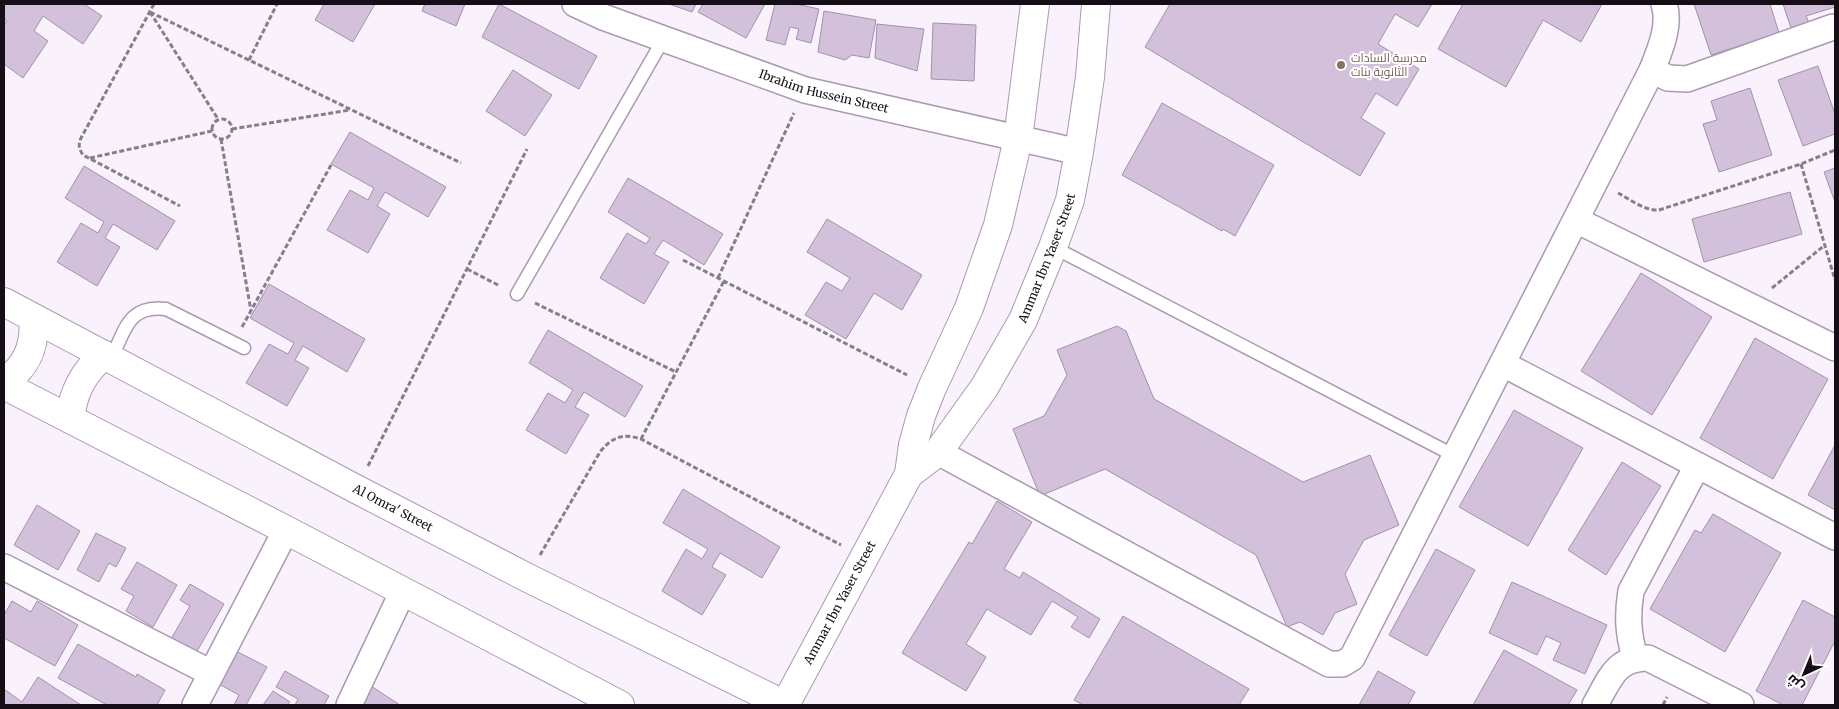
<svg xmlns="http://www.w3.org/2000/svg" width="1839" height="709" viewBox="0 0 1839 709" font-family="Merriweather,Cairo,serif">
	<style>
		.building { fill: #d3c1dc; stroke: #a291aa }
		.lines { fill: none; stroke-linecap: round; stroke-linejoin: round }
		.service-casing { stroke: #ab99b3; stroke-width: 15 }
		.minor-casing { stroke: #ab99b3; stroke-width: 28 }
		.tertiary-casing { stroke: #ab99b3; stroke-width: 30 }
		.path { stroke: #867f89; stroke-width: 3; stroke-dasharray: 5 2.5; stroke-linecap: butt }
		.service { stroke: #fff; stroke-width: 12 }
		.minor { stroke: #fff; stroke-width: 25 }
		.tertiary { stroke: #fff; stroke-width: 28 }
		.education-dot { fill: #8d6e63; stroke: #fff; stroke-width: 2 }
		.labels { text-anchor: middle; stroke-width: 4; stroke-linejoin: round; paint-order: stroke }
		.education-label { font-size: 12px; fill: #785e54; stroke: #fff; text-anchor: start }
		.street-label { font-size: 12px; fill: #150e17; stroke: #fff }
	</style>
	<rect width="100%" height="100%" fill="#f9f1fc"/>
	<path class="building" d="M4 4H84L102 16 83 44 43 16 34 31 48 41 23 78 4 64V25L7 21 4 19Z
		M324 4H375L353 42 315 20Z
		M425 4H465L456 26 422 11Z
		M499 4 597 56 579 89 482 37Z
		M669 4H696L692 12Z
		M703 4H765L746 38 698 12Z
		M775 4H796L819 9 811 43 796 39 799 29 790 27 785 45 766 40Z
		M1170 4H1432L1418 27 1395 14 1378 44 1419 69 1397 106 1376 93 1361 118 1385 133 1360 176 1145 47Z
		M1463 4H1602L1581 42 1543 20 1506 87 1438 49Z
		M1694 4H1770L1779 33 1711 55Z
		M1783 4H1835V7L1806 16 1810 25 1792 31Z
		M824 11 876 20 869 58 852 55 845 60 818 52Z
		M933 23 976 25 974 81 931 79Z
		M877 24 924 29 917 71 875 58Z
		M1818 66 1835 114V134L1803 146 1778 80Z
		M513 70 552 95 525 136 486 111Z
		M1750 88 1772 155 1719 172 1703 124 1717 120 1711 101Z
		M1162 103 1274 165 1235 236 1223 229 1222 231 1122 175Z
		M350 132 446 187 428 217 385 192 377 206 390 214 368 253 327 230 350 190 368 200 374 188 331 164Z
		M84 166 175 221 157 250 113 224 105 238 120 247 97 286 57 262 81 223 98 233 104 222 65 198Z
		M1835 168V202L1824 172Z
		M628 178 723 234 704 265 663 240 654 254 669 262 644 304 600 278 627 233 646 244 650 238 608 212Z
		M1790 192 1802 234 1704 262 1692 219Z
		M827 219 922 275 902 310 874 293 846 339 805 315 826 282 842 291 850 278 807 252Z
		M1641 273 1712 317 1652 415 1581 371Z
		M269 284 365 339 347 372 303 346 295 360 309 368 287 406 246 383 269 344 288 354 294 343 250 318Z
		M1117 326 1126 331 1154 399 1303 482 1370 455 1399 525 1364 540 1345 574 1357 604 1335 613 1323 635 1300 622 1287 627 1256 555 1105 469 1040 496 1013 429 1044 416 1067 375 1057 350Z
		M548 330 643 386 625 417 584 392 575 407 589 415 566 454 526 430 548 393 565 403 573 390 529 363Z
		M1755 338 1828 379 1773 479 1700 438Z
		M1514 410 1583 448 1528 546 1459 507Z
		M1835 445V510L1808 495Z
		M1622 462 1661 486 1606 575 1568 550Z
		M683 489 780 547 762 578 720 553 712 567 726 575 702 615 662 591 686 549 702 559 708 549 663 523Z
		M997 501 1032 522 1004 569 1020 578 1023 572 1100 619 1089 638 1071 627 1078 617 1052 601 1031 635 987 609 966 644 986 657 966 691 902 653 969 542 972 544Z
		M37 505 80 531 58 570 14 545Z
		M1713 514 1781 553 1725 652 1650 609 1695 530 1701 533Z
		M96 533 126 548 116 567 109 563 99 582 77 570Z
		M1436 549 1475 570 1427 656 1389 635Z
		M137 562 177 585 153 627 126 611 134 596 121 589Z
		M1512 582 1607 625 1585 674 1553 660 1561 643 1546 636 1537 655 1489 633Z
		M190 584 224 604 196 653 171 639 190 606 180 600Z
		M1803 600 1835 617V641L1802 705H1783L1756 691Z
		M12 601 31 612 37 601 78 625 55 666 4 638V615Z
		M1123 616 1249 689 1239 705H1083L1074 700Z
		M78 644 136 677 137 674 165 690 157 705H107L58 678Z
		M234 650 267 667 246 705H234L239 695 217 683Z
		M1504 650 1577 690 1568 705H1473Z
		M285 671 329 696 324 705H295L298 699 276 687Z
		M1378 671 1415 692 1408 705H1359Z
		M38 677 81 705H4V689L22 702Z
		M371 686 400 705H356Z
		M273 691 290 702 287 705H263Z"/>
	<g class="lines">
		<g class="service-casing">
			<path id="service" d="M1053 247 1455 456
				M517 294 663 40
				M111 359C125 331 128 304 166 309L244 348"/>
		</g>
		<g class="minor-casing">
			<g id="minor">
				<path id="s1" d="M575 4 603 17 805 90 1079 152"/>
				<path d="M1652 70 1668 78 1687 79 1833 27"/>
				<path d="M1576 220 1835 348"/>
				<path d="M1503 364 1835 537"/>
				<path d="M938 452 1329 664H1342L1352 658 1652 70C1660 50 1671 25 1664 4"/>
				<path d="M4 567 211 673"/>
				<path d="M1635 658C1628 633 1627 616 1631 591L1697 466"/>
				<path d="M195 705 286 530"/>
				<path d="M349 705 403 591"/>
				<path d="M1595 705C1610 679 1615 658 1648 658L1741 705"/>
			</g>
		</g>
		<g class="tertiary-casing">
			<g id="tertiary">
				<path id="s2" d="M4 302 356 489 528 578 785 705"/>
				<path d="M4 382C27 367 36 345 33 318"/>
				<path d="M4 385 286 530 620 705"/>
				<path d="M70 419C73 392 83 372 104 355"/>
				<path id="s3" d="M909 474 938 452 984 388 1023 320 1053 247 1070 200 1079 152 1090 77 1096 4"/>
				<path id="s4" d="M785 705 909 474 913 445 921 416 932 388 969 308 998 225 1018 139 1035 4"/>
			</g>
		</g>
		<path class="path" d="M154 4 81 138C78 145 79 149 83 155L180 206
			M150 12 461 163
			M150 12 218 119
			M249 60 277 4
			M212 129a10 10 0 1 1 20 0a10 10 0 1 1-20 0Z
			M232 129 350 110
			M221 139 251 311
			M90 158 212 131
			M1801 164 1835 280
			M1618 193C1631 200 1645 211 1659 210L1801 164 1835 150
			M683 260 907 375
			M467 269 500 286
			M718 278 794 113
			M1772 288 1825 245
			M535 303 676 372
			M242 327 331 165
			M641 439 724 281
			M368 466 527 149
			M540 555 600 452C612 437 623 433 641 439L841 545
			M1663 705 1667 697"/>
		<use href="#service" class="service"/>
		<use href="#minor" class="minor"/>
		<use href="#tertiary" class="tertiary"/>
	</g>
	<circle class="education-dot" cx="1341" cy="65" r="5"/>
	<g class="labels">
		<g class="education-label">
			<text x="1351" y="62">مدرسة السادات<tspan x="1351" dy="14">الثانوية بنات</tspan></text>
		</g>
		<g class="street-label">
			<text dy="4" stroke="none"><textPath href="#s1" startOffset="264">Ibrahim Hussein Street</textPath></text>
			<text dy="4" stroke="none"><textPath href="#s3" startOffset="260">Ammar Ibn Yaser Street</textPath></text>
			<text dy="4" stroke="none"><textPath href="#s2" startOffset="440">Al Omra' Street</textPath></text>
			<text dy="4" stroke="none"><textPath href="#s4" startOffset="116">Ammar Ibn Yaser Street</textPath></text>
		</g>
	</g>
	<rect width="1839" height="709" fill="none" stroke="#150e17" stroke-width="10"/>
	<g transform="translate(1804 674) rotate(224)" stroke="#ffffff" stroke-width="4" paint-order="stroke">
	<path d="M0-4L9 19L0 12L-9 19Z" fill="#150e17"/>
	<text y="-8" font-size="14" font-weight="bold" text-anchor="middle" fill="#150e17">ش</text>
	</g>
</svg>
